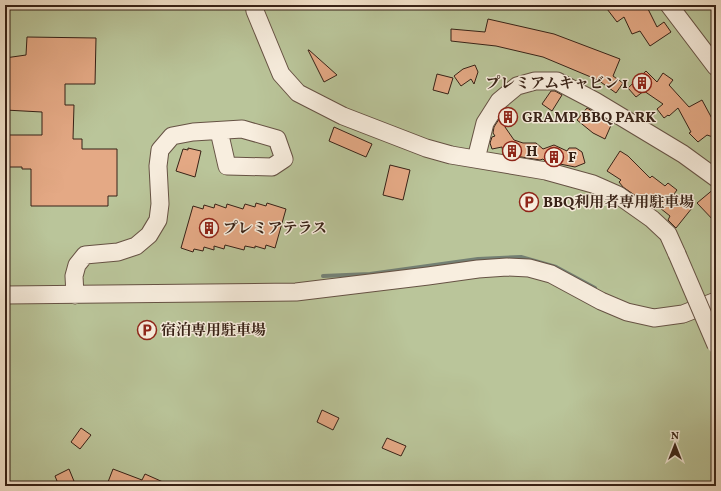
<svg xmlns="http://www.w3.org/2000/svg" width="721" height="491" viewBox="0 0 721 491" font-family="Vollkorn,'Noto Serif JP',serif">
	<style>
		.green { fill: #bac59a; stroke: #787358 }
		.lines { fill: none; stroke-linecap: round; stroke-linejoin: round }
		.stream { stroke: #748074; stroke-width: 4 }
		.building { fill: #e4a985; stroke: #372116 }
		.minor-casing { stroke: #665244; stroke-width: 19 }
		.minor { stroke: #f8eedf; stroke-width: 17 }
		.minor-bridge-casing { stroke: #665244; stroke-width: 19; stroke-linecap: butt }
		.minor-bridge { stroke: #f8eedf; stroke-width: 17 }
		.labels { text-anchor: middle; stroke-width: 3; stroke-linejoin: round; paint-order: stroke }
		.poi-label { font-size: 15px; font-weight: bold; fill: #372116; stroke: #f8eedf; text-anchor: start }
	</style>
	<rect width="100%" height="100%" fill="#f5e5ce"/>
	<filter id="stains"><feTurbulence type="fractalNoise" baseFrequency=".005" numOctaves="4"/><feColorMatrix values="0 0 0 0 .2 0 0 0 0 .09 0 0 0 0 .02 0 0 0 .5 -.17"/></filter>
	<radialGradient id="worn" r=".72"><stop offset=".6" stop-color="#630" stop-opacity="0"/><stop offset="1" stop-color="#630" stop-opacity=".3"/></radialGradient>
	<path class="green" d="M5 5H716V486H5Z"/>
	<g class="lines">
		<path class="stream" d="M323 276 370 274 478 259 521 257 556 267 595 288"/>
	</g>
	<path class="building" d="M604 5H646L657 27 664 22 671 32 650 46 640 31 632 34 624 17 617 22Z
		M488 19 554 34 620 59 613 76 623 83 616 93 598 80 543 57 496 46 451 41V29L485 32Z
		M27 37 96 38 95 84H65V105H74L73 139H82V149H117V196H108V206H31V169H22V167H5V135H42V112L5 110V58L26 55Z
		M308 50H309L337 75 324 82Z
		M475 65 478 72 474 84 471 79 461 86 454 76 463 69Z
		M646 71 657 82 663 73 673 80 669 85 689 107 702 100 716 126V138L707 135 698 142 689 133 691 132 678 108 669 116 668 115 664 118 657 109 663 104 644 91 636 97 628 88Z
		M437 74 453 78 448 94 433 90Z
		M551 91H555L562 95 552 111 542 104Z
		M506 108 515 119 505 127 514 140 523 143H536L543 149 554 145 567 151 569 148H576L582 152 585 163 575 167 545 161 543 159 540 160 503 154 502 147 492 149 490 143 492 137 495 136 493 133 494 127Z
		M587 108 612 123 605 139 593 133 577 120Z
		M334 127 372 144 366 157 329 141Z
		M188 148 201 151 195 177 176 171 183 149 188 150Z
		M620 151 628 156 650 178 652 176 665 186 668 183 677 190 674 194 692 208 676 228 668 220 670 216 650 200H648L646 203 623 187 619 182 621 180 607 171Z
		M390 165 410 170 403 200 383 195Z
		M715 188H716V223L697 203Z
		M256 203 266 206 267 203 286 209 275 248 266 245 265 249 255 246V248L245 246 244 250 225 245 224 249 214 246V250L204 247 203 251 194 249 193 252 181 248 193 206 203 209 204 205 214 208 215 204 226 208 227 204 243 209 245 204 255 207Z
		M322 410 339 418 333 430 317 422Z
		M81 428 91 435 80 449 71 442Z
		M387 438 406 446 401 456 382 448Z
		M69 469 76 486H59L55 476Z
		M113 469 142 480 145 474 172 486H118L108 482Z"/>
	<g class="lines">
		<g class="minor-casing">
			<path id="minor" d="M254 5 255 11 281 74 298 93 343 116 426 148 451 155 546 171 593 184 618 195 652 219 668 234 677 254
				M669 5 716 67
				M476 159 485 123 499 101 517 86 535 81H557L595 101 683 154 716 178
				M5 295 296 292 428 276 478 269 507 267 529 268 551 274 601 301 627 312 654 318 683 314 716 301
				M75 295 74 276 77 265 85 255 118 252 136 246 149 235 158 220 160 204 158 166 160 150 172 136 193 132 242 129 277 139 284 159 272 167 227 166 219 131"/>
		</g>
		<use href="#minor" class="minor"/>
		<g class="minor-bridge-casing">
			<path id="minor-bridge" d="M677 254 716 345"/>
		</g>
		<use href="#minor-bridge" class="minor-bridge"/>
	</g>
	<defs>
		<g id="building-ring" transform="scale(1)"><circle r="9.5" fill="#f8eedf" stroke="#8f2418" stroke-width="1.5"/><path d="M-4-6H4V6H1V3H-1V6H-4ZM-2.5-4.3h1.7v1.8h-1.7ZM.8-4.3h1.7v1.8H.8ZM-2.5-1h1.7V.8h-1.7ZM.8-1h1.7V.8H.8Z" fill="#8f2418"/></g>
		<g id="parking-ring" transform="scale(1)"><circle r="9.5" fill="#f8eedf" stroke="#8f2418" stroke-width="1.5"/><path d="M-3.5-5.5H1a3.5 3.5 0 0 1 0 7H-1V5.5H-3.5ZM-1-3.4V-.6H.8a1.4 1.4 0 0 0 0-2.8Z" fill="#8f2418"/></g>
	</defs>
	<g fill-rule="evenodd">
		<use href="#building-ring" x="642" y="83"/>
		<use href="#building-ring" x="508" y="117"/>
		<use href="#building-ring" x="512" y="151"/>
		<use href="#building-ring" x="554" y="157"/>
		<use href="#parking-ring" x="529" y="202"/>
		<use href="#building-ring" x="209" y="228"/>
		<use href="#parking-ring" x="147" y="330"/>
	</g>
	<g class="labels">
		<g class="poi-label">
			<text x="628" y="88" text-anchor="end">プレミアムキャビン 1</text>
			<text x="522" y="122">GRAMP BBQ PARK</text>
			<text x="526" y="156">H</text>
			<text x="568" y="162">F</text>
			<text x="543" y="207">BBQ利用者専用駐車場</text>
			<text x="223" y="233">プレミアテラス</text>
			<text x="161" y="335">宿泊専用駐車場</text>
		</g>
	</g>
	<rect width="721" height="491" fill="none" stroke="#f5e5ce" stroke-width="20"/>
	<rect x="6" y="6" width="709" height="479" fill="none" stroke="#372116" stroke-width="2"/>
	<rect x="10" y="10" width="701" height="471" fill="none" stroke="#372116"/>
	<g transform="translate(675 445)" stroke="#f8eedf" stroke-width="3" paint-order="stroke">
	<path d="M0-3L7 15L0 10L-7 15Z" fill="#372116"/>
	<text y="-6" font-size="11" font-weight="bold" text-anchor="middle" fill="#372116">N</text>
	</g>
	<rect width="100%" height="100%" filter="url(#stains)"/>
	<rect width="100%" height="100%" fill="url(#worn)"/>
</svg>
